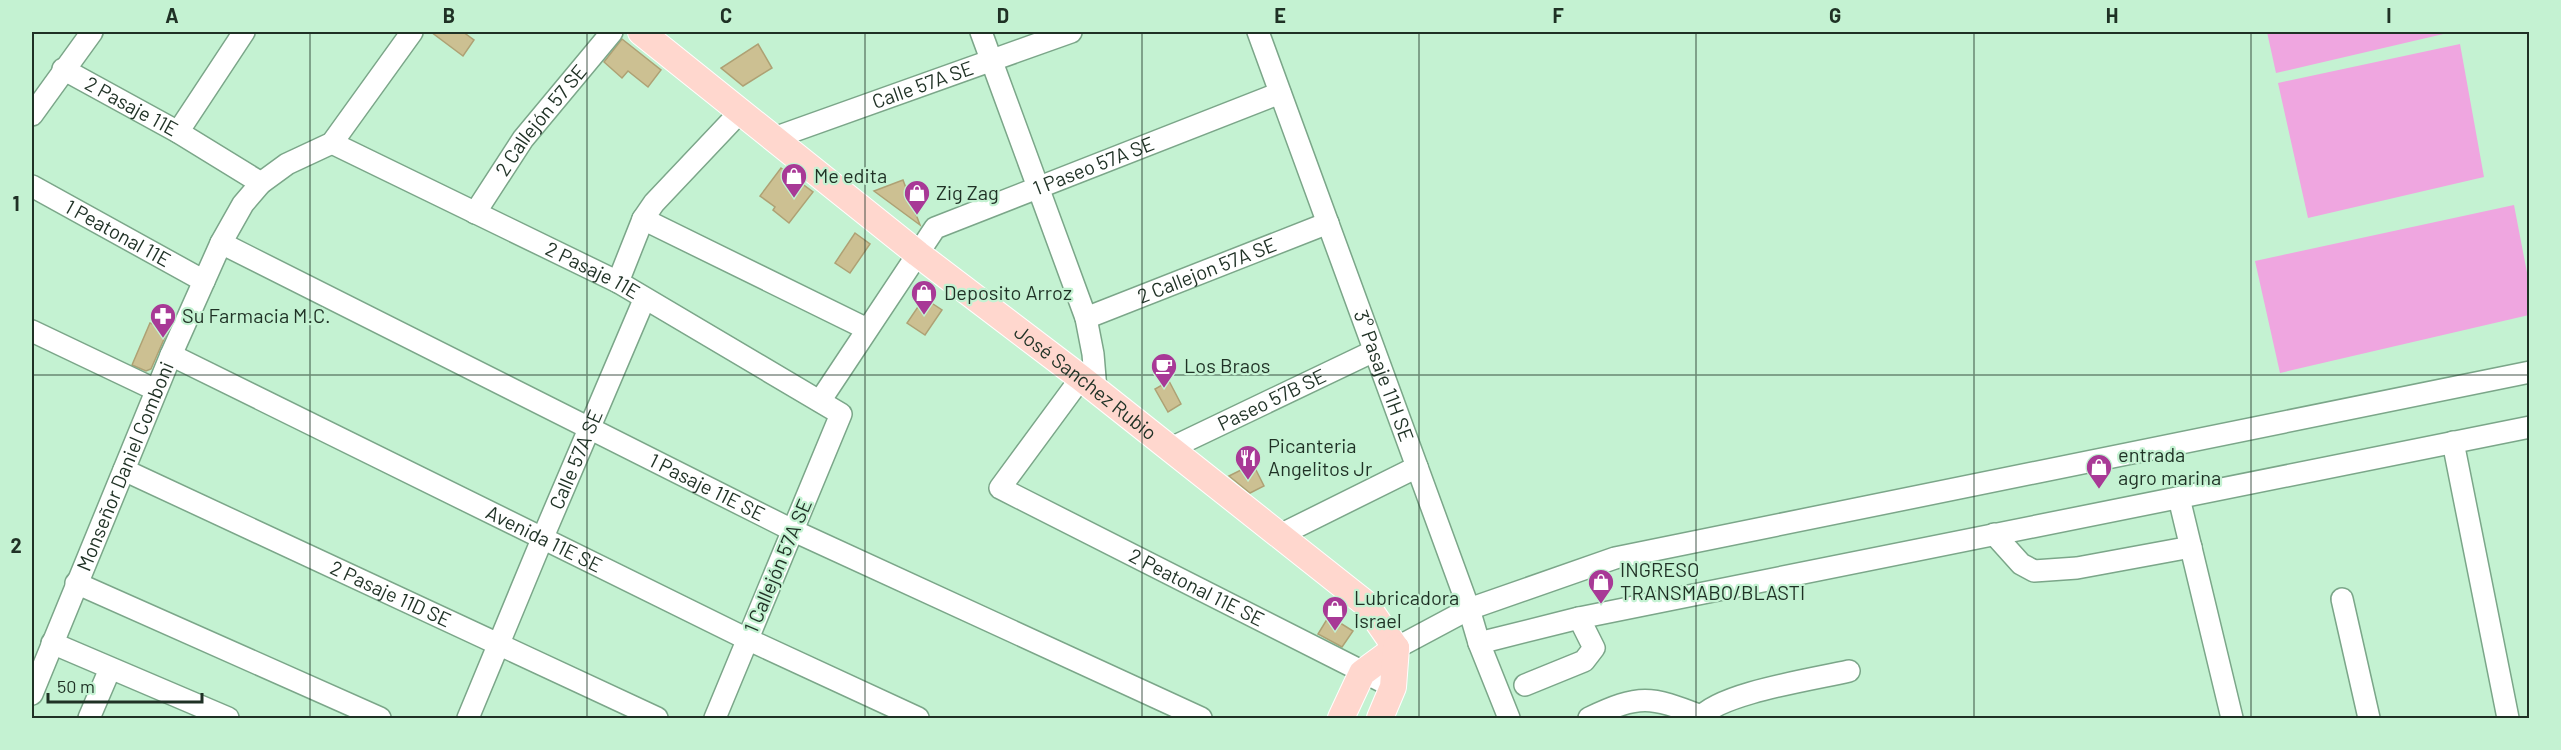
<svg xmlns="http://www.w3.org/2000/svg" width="2561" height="750" viewBox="0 0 2561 750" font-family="Barlow,sans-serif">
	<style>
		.green { fill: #efa6e0 }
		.building { fill: #ccc092; stroke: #aea174; stroke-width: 1.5 }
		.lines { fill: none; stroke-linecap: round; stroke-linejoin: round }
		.minor-casing { stroke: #7ba689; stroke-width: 24 }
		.major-casing { stroke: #fff; stroke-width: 28 }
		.minor { stroke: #fff; stroke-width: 21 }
		.major { stroke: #ffd7ce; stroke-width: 26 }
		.grid { fill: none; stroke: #1f3125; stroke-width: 1.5; stroke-opacity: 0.55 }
		.labels { text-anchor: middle; stroke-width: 4.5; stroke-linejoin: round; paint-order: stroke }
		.street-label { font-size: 20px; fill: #1f3125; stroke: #c4f2d2 }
		.poi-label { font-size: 20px; fill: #1f3125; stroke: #c4f2d2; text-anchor: start }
		.neatline { fill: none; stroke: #1f3125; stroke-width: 2 }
		.grid-label { font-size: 20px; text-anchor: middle; font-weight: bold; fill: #1f3125 }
	</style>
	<rect width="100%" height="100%" fill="#c4f2d2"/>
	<path class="green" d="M2267 32H2452L2276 73Z
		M2460 44 2484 177 2308 218 2278 83Z
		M2514 205 2529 283V315L2280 373 2255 261Z"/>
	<path class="building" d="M431 32H463L474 40 463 56Z
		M622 39 661 70 648 87 628 71 622 78 604 62Z
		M758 44 772 68 743 86 721 68Z
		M781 168 813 192 789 223 773 210 775 207 760 196Z
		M903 180 920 225 874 191Z
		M855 233 870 244 850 273 835 263Z
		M924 298 942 310 925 335 907 323Z
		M150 323 168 330 151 369 146 371 132 365Z
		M1169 381 1181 404 1168 412 1155 389Z
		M1253 464 1264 486 1250 493 1229 476Z
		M1329 616 1353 631 1342 647 1318 634Z"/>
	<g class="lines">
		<g class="minor-casing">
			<g id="minor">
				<path d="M981 32 1086 318 1093 354 1096 390"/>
				<path id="s1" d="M1258 32 1469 609 1479 643 1509 718"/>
				<path id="s2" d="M63 69 178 132 261 183"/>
				<path d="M32 115 92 32"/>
				<path d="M178 132 244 32"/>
				<path id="s3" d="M774 138 1071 32"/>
				<path id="s4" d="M332 143 618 282 841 414 715 718"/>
				<path id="s5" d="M32 186 204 281"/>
				<path id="s6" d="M475 213 523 139 612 32"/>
				<path d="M643 219 867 329"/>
				<path id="s7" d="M221 243 794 531 1201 718"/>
				<path d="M618 282 643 219 654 203 741 111"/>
				<path id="s8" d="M1086 318 1328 223"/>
				<path d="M32 331 156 390"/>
				<path id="s9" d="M171 355 747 639 918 718"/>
				<path id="s10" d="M1081 378 1000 488 1393 687"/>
				<path id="s11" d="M820 401 935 228 1280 93"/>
				<path d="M2453 442 2508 718"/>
				<path id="s12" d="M1169 449 1374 351"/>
				<path id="s13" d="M124 470 657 718"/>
				<path d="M2179 498 2232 718"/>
				<path d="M1994 534 2021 564 2034 571 2077 568 2191 547"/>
				<path d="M1278 536 1417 467"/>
				<path d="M76 583 380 718"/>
				<path d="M2342 599 2369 718"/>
				<path d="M52 643 228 718"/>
				<path d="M1479 643 1579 618 2530 427"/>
				<path d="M1396 648 1469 609 1615 558 2530 372"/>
				<path d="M1525 685 1584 661 1594 648 1579 618"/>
				<path id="s14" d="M32 694 171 355 221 243 243 204 261 183 287 164 332 143 412 32"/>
				<path d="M89 718 110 669"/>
				<path id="s15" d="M468 718 543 537 644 300"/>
				<path d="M1589 718C1640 694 1650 696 1701 716"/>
				<path d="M1700 718C1719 693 1815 679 1849 671"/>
			</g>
		</g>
		<g class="major-casing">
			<g id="major">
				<path id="s16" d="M641 32 918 254 1081 378 1365 603 1396 648"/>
				<path d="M1341 718 1362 673 1396 648"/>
				<path d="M1380 718 1393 687 1396 648"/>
			</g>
		</g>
		<use href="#minor" class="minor"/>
		<use href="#major" class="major"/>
	</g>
	<path class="grid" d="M310 32V718M587 32V718M865 32V718M1142 32V718M1419 32V718M1696 32V718M1974 32V718M2251 32V718M32 375H2530"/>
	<defs>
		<g id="shop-pin" transform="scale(1.35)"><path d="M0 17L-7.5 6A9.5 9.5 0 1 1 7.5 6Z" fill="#a83996" stroke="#c4f2d2"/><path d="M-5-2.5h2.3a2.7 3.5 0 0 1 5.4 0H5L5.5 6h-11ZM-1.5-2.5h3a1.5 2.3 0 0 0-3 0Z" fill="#fff"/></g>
		<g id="pharmacy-pin" transform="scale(1.35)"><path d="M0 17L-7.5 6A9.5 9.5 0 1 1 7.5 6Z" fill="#a83996" stroke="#c4f2d2"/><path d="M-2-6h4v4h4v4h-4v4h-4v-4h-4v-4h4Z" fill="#fff"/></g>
		<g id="cafe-pin" transform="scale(1.35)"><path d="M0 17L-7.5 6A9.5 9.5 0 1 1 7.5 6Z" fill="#a83996" stroke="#c4f2d2"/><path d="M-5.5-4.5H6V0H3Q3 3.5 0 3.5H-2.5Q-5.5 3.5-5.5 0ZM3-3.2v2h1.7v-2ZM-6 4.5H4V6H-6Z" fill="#fff"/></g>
		<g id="restaurant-pin" transform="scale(1.35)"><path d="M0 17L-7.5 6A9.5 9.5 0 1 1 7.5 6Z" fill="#a83996" stroke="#c4f2d2"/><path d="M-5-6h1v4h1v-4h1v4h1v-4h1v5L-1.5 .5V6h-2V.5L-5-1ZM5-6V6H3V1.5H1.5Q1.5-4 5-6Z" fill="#fff"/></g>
	</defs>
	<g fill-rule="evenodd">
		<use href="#shop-pin" x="794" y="176"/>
		<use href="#shop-pin" x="917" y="193"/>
		<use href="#shop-pin" x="924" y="293"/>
		<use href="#pharmacy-pin" x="163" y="316"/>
		<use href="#cafe-pin" x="1164" y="366"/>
		<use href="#restaurant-pin" x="1248" y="458"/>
		<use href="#shop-pin" x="2099" y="467"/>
		<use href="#shop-pin" x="1601" y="582"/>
		<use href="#shop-pin" x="1335" y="609"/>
	</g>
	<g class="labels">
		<g class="street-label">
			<text dy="7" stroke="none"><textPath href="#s3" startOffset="158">Calle 57A SE</textPath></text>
			<text dy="7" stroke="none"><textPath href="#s2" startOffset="78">2 Pasaje 11E</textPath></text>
			<text dy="7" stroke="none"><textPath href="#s6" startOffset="114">2 Callejón 57 SE</textPath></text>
			<text dy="7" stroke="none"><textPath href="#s11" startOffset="378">1 Paseo 57A SE</textPath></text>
			<text dy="7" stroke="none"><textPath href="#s5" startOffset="98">1 Peatonal 11E</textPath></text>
			<text dy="7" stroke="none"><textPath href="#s4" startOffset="290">2 Pasaje 11E</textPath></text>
			<text dy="7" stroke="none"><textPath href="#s8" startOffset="130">2 Callejon 57A SE</textPath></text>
			<text dy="7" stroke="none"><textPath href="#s1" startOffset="366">3° Pasaje 11H SE</textPath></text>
			<text dy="7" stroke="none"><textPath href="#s16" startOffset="566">José Sanchez Rubio</textPath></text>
			<text dy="7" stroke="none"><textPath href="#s12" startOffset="114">Paseo 57B SE</textPath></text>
			<text dy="7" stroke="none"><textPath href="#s15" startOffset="280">Calle 57A SE</textPath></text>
			<text dy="7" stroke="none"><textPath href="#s14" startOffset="246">Monseñor Daniel Comboni</textPath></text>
			<text dy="7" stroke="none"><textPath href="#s7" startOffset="544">1 Pasaje 11E SE</textPath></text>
			<text dy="7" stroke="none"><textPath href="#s9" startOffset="416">Avenida 11E SE</textPath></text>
			<text transform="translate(778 566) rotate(-67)" y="7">1 Callejón 57A SE</text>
			<text dy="7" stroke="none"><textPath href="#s10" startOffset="357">2 Peatonal 11E SE</textPath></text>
			<text dy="7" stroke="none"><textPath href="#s13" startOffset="294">2 Pasaje 11D SE</textPath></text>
		</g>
		<g class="poi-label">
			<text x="814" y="183">Me edita</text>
			<text x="936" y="200">Zig Zag</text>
			<text x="944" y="300">Deposito Arroz</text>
			<text x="182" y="323">Su Farmacia M.C.</text>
			<text x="1184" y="373">Los Braos</text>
			<text x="1268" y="453">Picanteria<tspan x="1268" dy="23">Angelitos Jr</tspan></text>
			<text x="2118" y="462">entrada<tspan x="2118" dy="23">agro marina</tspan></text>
			<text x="1620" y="577">INGRESO<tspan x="1620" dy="23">TRANSMABO/BLASTI</tspan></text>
			<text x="1354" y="605">Lubricadora<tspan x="1354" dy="23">Israel</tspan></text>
		</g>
	</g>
	<rect width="2561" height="750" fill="none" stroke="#c4f2d2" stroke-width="66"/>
	<path d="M48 693v9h154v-9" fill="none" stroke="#1f3125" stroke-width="3"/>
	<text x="57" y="693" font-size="18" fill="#1f3125" stroke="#c4f2d2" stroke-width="4.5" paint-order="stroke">50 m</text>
	<rect x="33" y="33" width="2495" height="684" class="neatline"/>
	<g class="grid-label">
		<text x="172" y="23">A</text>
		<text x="449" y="23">B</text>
		<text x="726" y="23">C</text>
		<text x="1003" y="23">D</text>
		<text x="1280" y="23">E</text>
		<text x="1558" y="23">F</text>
		<text x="1835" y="23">G</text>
		<text x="2112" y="23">H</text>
		<text x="2389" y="23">I</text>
		<text x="16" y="211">1</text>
		<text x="16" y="553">2</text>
	</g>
</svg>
